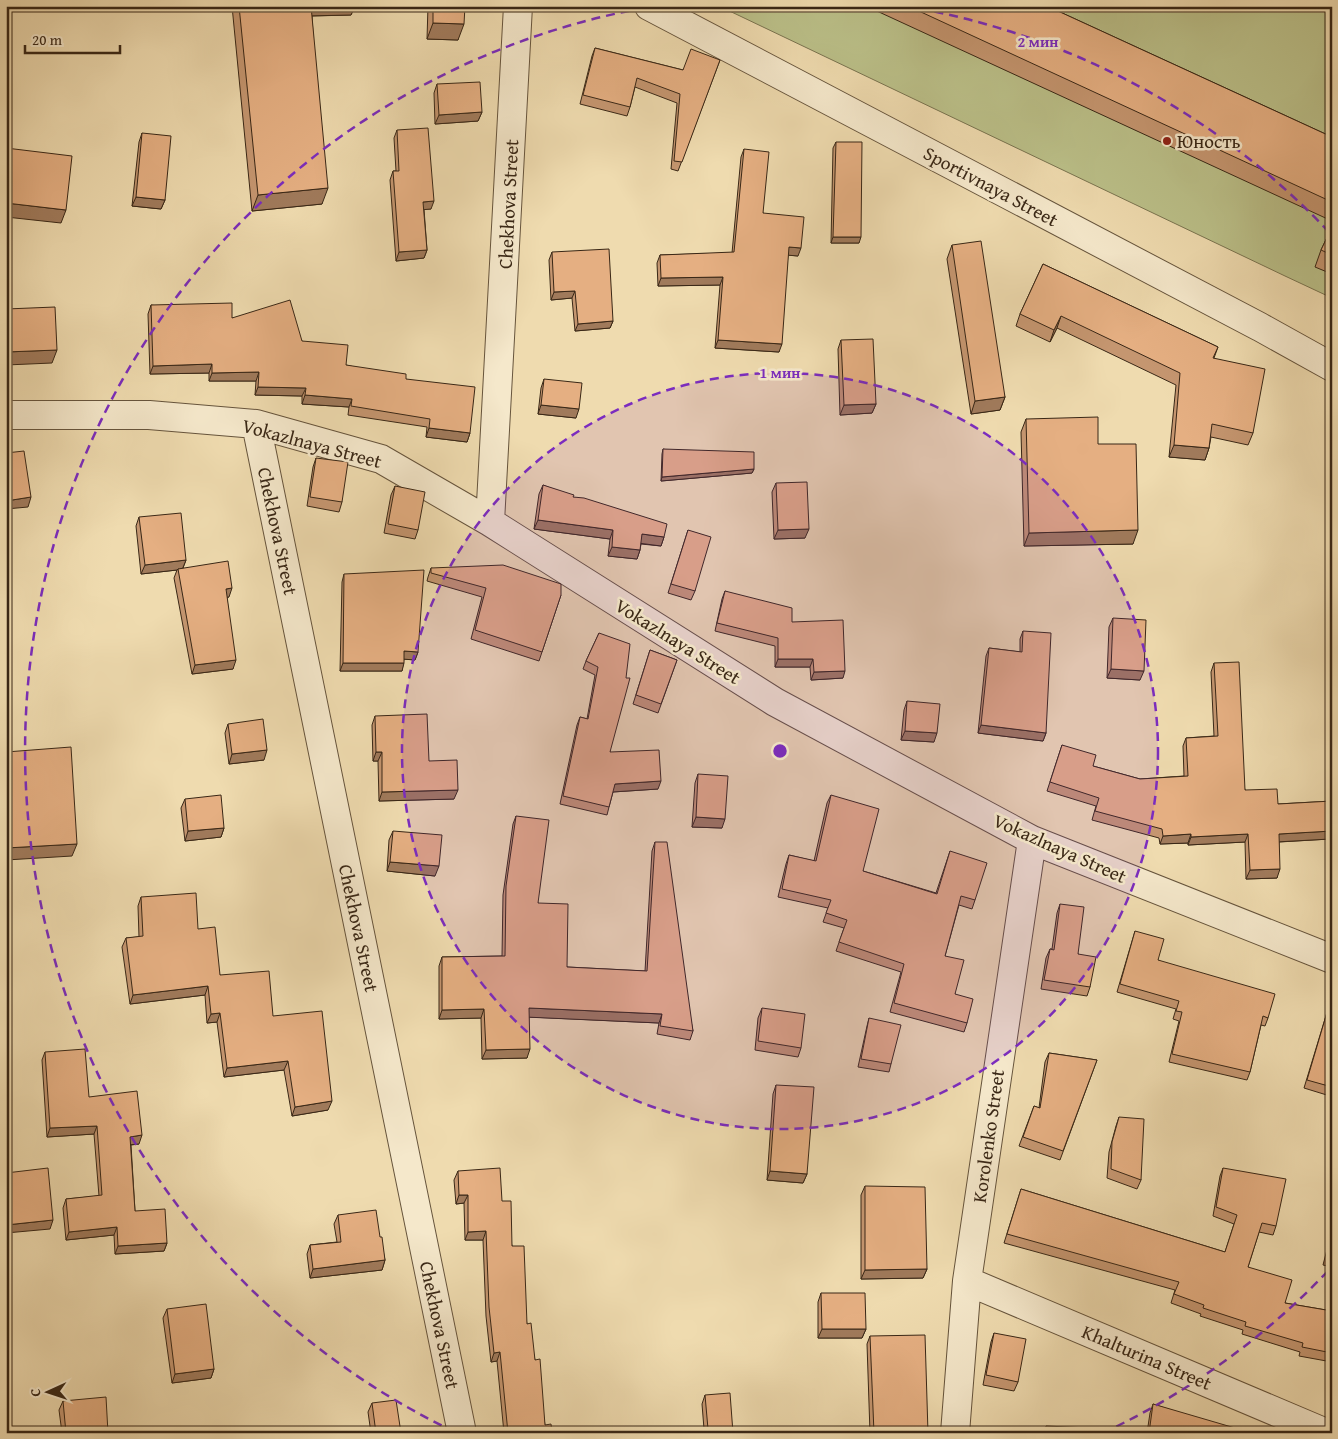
<svg xmlns="http://www.w3.org/2000/svg" width="1338" height="1439" viewBox="0 0 1338 1439" font-family="'Gentium Book Plus',serif">
	<style>
		.green { fill: #bbc089; stroke: #7a7450 }
		.lines { fill: none; stroke-linecap: round; stroke-linejoin: round }
		.street-casing { stroke: #66543c; stroke-width: 30 }
		.street { stroke: #f5e8cb; stroke-width: 28 }
		.wall { fill: #c59670; stroke: #392716 }
		.shaded-wall { fill: #a07a5b; stroke: #392716 }
		.building { fill: #e5af82; stroke: #392716 }
		.ring { fill: none; stroke: #7b2cbf; stroke-width: 2.5; stroke-dasharray: 9 6 }
		.poi-dot { fill: #8f2418; stroke: #f5e8cb; stroke-width: 2 }
		.labels { text-anchor: middle; stroke-width: 5; stroke-linejoin: round; paint-order: stroke }
		.poi-label { font-size: 19px; fill: #392716; stroke: #f5e8cb; text-anchor: start }
		.street-label { font-size: 19px; fill: #392716; stroke: #f5e8cb }
		.centre { fill: #7b2cbf; stroke: #f5e8cb; stroke-width: 2.5 }
		.ring-label { font-size: 15px; text-anchor: middle; font-weight: bold; fill: #7b2cbf; stroke: #f5e8cb; stroke-width: 5; stroke-linejoin: round; paint-order: stroke }
	</style>
	<rect width="100%" height="100%" fill="#efdbaf"/>
	<filter id="stains"><feTurbulence type="fractalNoise" baseFrequency=".004" numOctaves="4"/><feColorMatrix values="0 0 0 0 .2 0 0 0 0 .09 0 0 0 0 .02 0 0 0 .5 -.17"/></filter>
	<radialGradient id="worn" r=".72"><stop offset=".6" stop-color="#630" stop-opacity="0"/><stop offset="1" stop-color="#630" stop-opacity=".3"/></radialGradient>
	<path class="green" d="M719 6H1332V298L1285 276Z"/>
	<g class="lines">
		<g class="street-casing">
			<path id="street" d="M649 6 1260 327 1332 367
				M6 415H149L256 424 381 459 490 522 775 702 1032 840 1332 959
				M256 424 462 1433
				M490 522 518 6
				M967 1281 1326 1433
				M955 1433 967 1281 1032 840"/>
		</g>
		<use href="#street" class="street"/>
	</g>
	<path class="wall" d="M232 6H355L351 15 312 16 322 204 252 211Z
		M428 6H465L458 40 427 39Z
		M866 6H1047L1332 137V221Z
		M595 48 683 70 720 60 678 171 671 169 677 103 635 87 630 107 627 116 580 104 592 56Z
		M437 84 482 112 478 121 435 124 434 93Z
		M397 130 431 209H424L427 250 424 258 396 261 390 180 393 171H396L394 138Z
		M142 133 165 200 161 209 132 206 139 142Z
		M836 142 859 243H831L833 148Z
		M744 149 763 213 798 256 788 255 779 352 715 348 720 285 658 286 657 263 660 255 732 253 741 157Z
		M1332 227V274L1315 267 1321 250Z
		M952 245 1005 397 1000 410 971 414 947 259Z
		M552 252 613 321 610 328 575 331 572 298 551 300 549 260Z
		M1043 264 1218 347 1214 358 1253 433 1248 445 1211 437 1209 448 1205 460 1169 457 1176 385 1057 328 1050 342 1016 326 1020 314Z
		M151 305 232 318 302 341 346 365 406 379 470 433 467 442 426 437 427 427 348 415 349 407 302 404V396L255 395 256 381H209V373L150 374 148 314Z
		M841 340 876 404 872 413 840 415 838 349Z
		M544 379 576 418 538 414 541 388Z
		M1026 419 1098 444 1133 544 1024 546 1021 432Z
		M663 449 754 469 752 473 661 481 662 454Z
		M316 458 342 502 339 512 307 506 313 467Z
		M776 483 805 538 774 539 772 492Z
		M543 485 573 497 664 537 661 546 641 544 640 550 637 559 608 556 610 539 534 529 539 494Z
		M395 486 418 530 415 539 384 533 391 495Z
		M139 517 186 560 183 568 229 597H227L233 669 192 674 174 578 177 570 141 574 136 526Z
		M688 530 695 591 691 600 668 593Z
		M431 568 561 595 539 661 471 639 482 597 427 581 428 577Z
		M344 574 418 652 415 660 404 659 402 671H340L342 582Z
		M725 591 792 622 843 678 811 680 810 667H775V646L715 631 722 599Z
		M1113 618 1140 680 1107 678 1109 627Z
		M1023 631 1046 733 1043 741 978 733 986 656 989 648 1020 652V639Z
		M599 633 610 752 658 789 613 792 609 807 607 815 560 804 577 725 580 717 587 719 595 675 583 669 586 661Z
		M650 650 677 660 658 713 633 704Z
		M1214 663 1245 790 1278 804 1332 801V835L1330 839 1279 842 1277 878 1246 879 1245 842 1188 845V843L1160 844 1159 838 1092 820 1096 806 1047 791 1062 745 1093 766 1140 779 1184 776 1183 746 1186 738 1214 736 1211 672Z
		M907 701 934 742 901 740 904 710Z
		M375 716 429 761 454 799 379 801 378 761H373L372 725Z
		M228 724 264 760 229 764 225 733Z
		M698 774 722 828 692 827 695 783Z
		M831 795 863 871 936 893 950 851 975 900 972 909 959 905 945 956 955 994 967 1023 964 1032 890 1012 901 972 836 951 844 928 823 922 828 908 778 897 786 864 789 855 814 861 827 803Z
		M185 799 224 828 221 837 185 841 181 808Z
		M516 816 538 903 567 967 645 971 652 851 655 842 693 1031 690 1040 657 1034 659 1023 529 1017 527 1058 482 1059 481 1018 439 1019V966L442 957 502 956 503 895 513 824Z
		M393 831 435 876 387 871 389 840Z
		M141 897 198 929 220 975 273 1016 328 1110 292 1116 284 1070 224 1077 217 1022 207 1023 205 995 130 1004 122 947 126 938 139 937 138 906Z
		M1060 904 1090 987 1087 996 1041 989 1046 958 1050 949H1052L1057 913Z
		M1135 931 1158 960 1268 1018 1265 1026 1261 1025 1250 1072 1247 1080 1169 1062 1179 1021 1173 1019 1176 1009 1117 992Z
		M762 1008 801 1048 798 1057 755 1050 758 1018Z
		M1328 1009 1332 1010V1090L1330 1096 1304 1088Z
		M869 1018 891 1064 889 1072 858 1067 867 1026Z
		M45 1052 89 1097 139 1144 131 1145 135 1211 167 1243 164 1251 115 1254 114 1235 66 1240 63 1208 66 1199 99 1196 94 1134 47 1137 42 1060Z
		M1049 1053 1097 1060 1060 1160 1019 1146 1034 1106 1039 1108 1045 1062Z
		M776 1085 807 1174 803 1183 767 1180 773 1094Z
		M1119 1117 1141 1180 1137 1189 1107 1178 1109 1152 1116 1126Z
		M1223 1168 1276 1226 1273 1235 1259 1232 1248 1267 1285 1303 1332 1311V1362L1299 1356 1300 1352 1242 1334 1243 1330 1200 1316 1201 1314 1171 1303 1175 1290 1004 1243 1021 1189 1225 1252 1234 1224 1213 1216 1220 1176Z
		M458 1171 502 1201 512 1246 527 1324 535 1360 545 1425 552 1433H504L497 1361 491 1362 486 1316 483 1240H465L464 1203 456 1204 454 1180Z
		M865 1186 927 1269 923 1278 861 1279V1195Z
		M338 1215 380 1237 385 1260 382 1270 310 1278 307 1254 310 1245 337 1242 334 1224Z
		M1332 1230V1267L1323 1265Z
		M821 1293 866 1329 862 1338H818V1302Z
		M167 1309 214 1369 211 1378 172 1383 163 1318Z
		M994 1333 1018 1382 1014 1391 983 1385 991 1342Z
		M870 1336 928 1433H870L867 1344Z
		M705 1395 733 1433 704 1429 702 1404Z
		M63 1401 108 1433H62L59 1410Z
		M372 1403 401 1433H371L368 1412Z
		M1153 1404 1235 1431 1240 1433H1147L1150 1413Z"/>
	<path class="shaded-wall" d="M308 6H355L351 15 304 16Z
		M433 23 464 24 458 40 427 39Z
		M482 112 478 121 435 124 439 115Z
		M328 188 322 204 252 211 258 195Z
		M136 197 165 200 161 209 132 206Z
		M434 201 431 209 420 210 423 202Z
		M6 203 66 210 61 223 6 217Z
		M833 237H861L859 243H831Z
		M789 247 801 248 798 256 786 255Z
		M427 250 424 258 396 261 399 252Z
		M723 277 720 285 658 286 661 278Z
		M575 291 572 298 551 300 554 292Z
		M1061 316 1057 328 1050 342 1054 330Z
		M613 321 610 328 575 331 578 324Z
		M718 340 782 344 779 352 715 348Z
		M57 350 52 363 6 365V352Z
		M212 364 209 373 150 374 153 366Z
		M259 372 256 381H209L212 373Z
		M258 387 306 388 302 396 255 395Z
		M305 395 352 399 349 407 302 404Z
		M1005 397 1000 410 971 414 975 401Z
		M876 404 872 413 840 415 844 405Z
		M541 405 579 409 576 418 538 414Z
		M429 428 470 433 467 442 426 437Z
		M1174 445 1209 448 1205 460 1169 457Z
		M754 469 752 473 661 481 662 477Z
		M31 497 28 507 6 509V501Z
		M538 520 613 530 610 539 534 529Z
		M809 529 805 538 774 539 778 530Z
		M1138 530 1133 544 1024 546 1029 533Z
		M642 534 664 537 661 546 638 543Z
		M612 547 640 550 637 559 608 556Z
		M186 560 182 570 178 569 177 570 141 574 145 565Z
		M232 588 229 597 222 598 226 589Z
		M404 651 418 652 415 660 402 659Z
		M778 659H813L810 667H775Z
		M236 660 233 669 192 674 195 665Z
		M343 663H404L402 671H340Z
		M1111 669 1144 671 1140 680 1107 678Z
		M845 671 843 678 811 680 814 672Z
		M981 725 1046 733 1043 741 978 733Z
		M905 731 937 733 934 742 901 740Z
		M267 750 264 760 229 764 232 754Z
		M376 752H382L378 761H373Z
		M661 781 658 789 612 792 615 784Z
		M458 790 454 799 379 801 382 792Z
		M696 817 725 819 722 828 692 827Z
		M224 828 221 837 185 841 188 831Z
		M1332 831V835L1330 839 1276 842 1279 834Z
		M1191 834 1188 843 1160 844 1163 836Z
		M1248 834 1245 842 1188 845 1191 837Z
		M77 844 72 856 6 860V848Z
		M390 862 439 866 435 876 387 871Z
		M1280 869 1277 878 1246 879 1250 870Z
		M208 986 205 995 130 1004 133 995Z
		M529 1008 662 1014 659 1023 525 1017Z
		M484 1009 481 1018 439 1019 442 1010Z
		M220 1013 217 1022 207 1023 211 1014Z
		M530 1049 527 1058 482 1059 486 1050Z
		M288 1061 284 1070 224 1077 227 1068Z
		M332 1101 328 1110 292 1116 295 1107Z
		M97 1126 94 1134 47 1137 50 1128Z
		M142 1135 139 1144 127 1145 130 1137Z
		M770 1171 807 1174 803 1183 767 1180Z
		M459 1195H468L464 1203 456 1204Z
		M53 1220 50 1229 6 1233V1225Z
		M117 1227 114 1235 66 1240 69 1232Z
		M486 1231 483 1240H465L468 1232Z
		M167 1243 164 1251 115 1254 118 1246Z
		M385 1260 382 1270 310 1278 313 1269Z
		M927 1269 923 1278 861 1279 865 1270Z
		M822 1329H866L862 1338H818Z
		M500 1352 497 1361 491 1362 494 1353Z
		M214 1369 211 1378 172 1383 175 1374Z"/>
	<path class="building" d="M239 6H311L328 188 258 195Z
		M433 6H465L464 24 433 23Z
		M908 6H1047L1332 137V202Z
		M595 48 683 70 691 49 720 60 682 162 674 161 680 94 637 78 630 107 583 95Z
		M480 82 482 112 439 115 437 84Z
		M428 128 434 201 423 202 427 250 399 252 393 171H399L397 130Z
		M142 133 171 136 165 200 136 197Z
		M836 142H862L861 237H833Z
		M6 148 72 156 66 210 6 203Z
		M744 149 769 152 763 213 804 217 801 248 789 247 782 344 718 340 723 277 661 278 660 255 734 252Z
		M1332 227V255L1321 250Z
		M981 241 1005 397 975 401 952 245Z
		M609 249 613 321 578 324 575 291 554 292 552 252Z
		M1043 264 1218 347 1213 358 1265 369 1253 433 1212 424 1209 448 1174 445 1180 373 1061 316 1054 330 1020 314Z
		M290 300 302 341 348 345 346 365 406 374V379L475 387 470 433 429 428 430 419 351 406 352 399 305 395 306 388 258 387 259 372 212 373V364L153 366 151 305 232 303V318Z
		M55 307 57 350 6 352V309Z
		M873 339 876 404 844 405 841 340Z
		M544 379 582 383 579 409 541 405Z
		M1098 417V444H1136L1138 530 1029 533 1026 419Z
		M663 449 754 452V469L662 477Z
		M24 451 31 497 6 501V453Z
		M316 458 348 462 342 502 310 497Z
		M807 482 809 529 778 530 776 483Z
		M543 485 574 495 573 497 584 498 667 524 664 537 642 534 640 550 612 547 613 530 538 520Z
		M395 486 425 492 418 530 388 524Z
		M181 513 186 560 145 565 139 517Z
		M688 530 711 537 695 591 671 584Z
		M228 561 232 588 226 589 236 660 195 665 178 569Z
		M503 565 561 584V595L542 652 475 630 486 588 431 573V568Z
		M424 570 418 652 404 651V663H343L344 574Z
		M725 591 792 608V622L843 620 845 671 814 672 813 659H778V638L717 623Z
		M1113 618 1146 620 1144 671 1111 669Z
		M1023 631 1051 633 1046 733 981 725 989 648 1022 652Z
		M599 633 630 644 626 678H630L610 752 659 750 661 781 615 784 609 807 563 796 580 717 588 719 598 667 586 661Z
		M650 650 677 660 661 704 636 695Z
		M1239 662 1245 790 1277 789 1278 804 1332 801V831L1279 834 1280 869 1250 870 1248 834 1191 837V834L1163 836 1162 829 1095 811 1099 798 1050 782 1062 745 1096 755 1093 766 1140 779 1188 776 1186 738 1218 736 1214 663Z
		M907 701 940 704 937 733 905 731Z
		M427 714 429 761 457 760 458 790 382 792V752H376L375 716Z
		M263 719 267 750 232 754 228 724Z
		M71 747 77 844 6 848V752Z
		M698 774 728 776 725 819 696 817Z
		M221 795 224 828 188 831 185 799Z
		M831 795 879 809 863 871 937 894 950 851 987 863 975 900 961 896 945 956 964 960 955 994 973 999 967 1023 894 1003 904 964 839 942 847 920 826 913 831 900 782 889 789 855 816 861Z
		M516 816 549 820 538 903 568 904 567 967 647 971 655 842H667L693 1031 660 1026 662 1014 529 1008 530 1049 486 1050 484 1009 442 1010V957L505 956 506 886Z
		M393 831 442 835 439 866 390 862Z
		M196 893 198 929 215 927 220 975 269 971 273 1016 322 1011 332 1101 295 1107 288 1061 227 1068 220 1013 211 1014 208 986 133 995 126 938 143 936 141 897Z
		M1060 904 1084 907 1078 954 1096 957 1090 987 1044 980 1050 949 1054 950Z
		M1135 931 1164 939 1158 960 1275 994 1268 1018 1263 1016 1250 1072 1172 1054 1182 1012 1176 1011 1179 1001 1120 984Z
		M762 1008 805 1014 801 1048 758 1041Z
		M1328 1009 1332 1010V1087L1307 1080Z
		M869 1018 901 1025 891 1064 861 1059Z
		M85 1049 89 1097 137 1091 142 1135 130 1137 135 1211 165 1209 167 1243 118 1246 117 1227 69 1232 66 1199 102 1195 97 1126 50 1128 45 1052Z
		M1049 1053 1097 1060 1063 1151 1023 1137 1034 1106 1040 1108Z
		M776 1085 814 1087 807 1174 770 1171Z
		M1119 1117 1144 1119 1141 1180 1111 1169 1112 1142Z
		M48 1168 53 1220 6 1225V1173Z
		M500 1168 502 1201H511L512 1246H524L527 1324 531 1323 535 1360 540 1359 545 1425 551 1424 552 1433H508L500 1352 494 1353 489 1307 486 1231 468 1232V1195H459L458 1171Z
		M1223 1168 1286 1179 1276 1226 1262 1223 1248 1267 1292 1280 1285 1303 1332 1311V1353L1302 1347 1303 1343 1245 1326 1246 1322 1203 1308 1204 1305 1174 1294 1179 1282 1007 1234 1021 1189 1225 1252 1237 1215 1216 1207Z
		M865 1186 925 1187 927 1269 865 1270Z
		M376 1210 380 1237H382L385 1260 313 1269 310 1245 341 1242 338 1215Z
		M1332 1234V1257L1326 1256Z
		M821 1293H865L866 1329H822Z
		M206 1304 214 1369 175 1374 167 1309Z
		M994 1333 1026 1339 1018 1382 986 1375Z
		M925 1335 928 1433H874L870 1336Z
		M730 1393 733 1433H660L708 1429 705 1395Z
		M106 1397 108 1433H66L63 1401Z
		M396 1400 401 1433H376L372 1403Z
		M1153 1404 1235 1428V1431L1240 1433H1149Z
		M1046 1426 1089 1428 1088 1433H1045Z"/>
	<circle cx="780" cy="751" r="378" fill="#7b2cbf" fill-opacity=".12"/>
	<g class="ring">
		<circle cx="780" cy="751" r="378"/>
		<path d="M1328 1271A755 755 0 0 1 1105 1432M455 1432A755 755 0 0 1 655 6M905 6A755 755 0 0 1 1328 231"/>
	</g>
	<circle class="poi-dot" cx="1167" cy="141" r="5"/>
	<g class="labels">
		<g class="poi-label">
			<text x="1177" y="148">Юность</text>
		</g>
		<g class="street-label">
			<text transform="translate(991 186) rotate(28)" y="7">Sportivnaya Street</text>
			<text transform="translate(508 204) rotate(-87)" y="7">Chekhova Street</text>
			<text transform="translate(312 443) rotate(15)" y="7">Vokazlnaya Street</text>
			<text transform="translate(278 531) rotate(78)" y="7">Chekhova Street</text>
			<text transform="translate(678 641) rotate(32)" y="7">Vokazlnaya Street</text>
			<text transform="translate(1060 848) rotate(24)" y="7">Vokazlnaya Street</text>
			<text transform="translate(359 928) rotate(78)" y="7">Chekhova Street</text>
			<text transform="translate(988 1136) rotate(-82)" y="7">Korolenko Street</text>
			<text transform="translate(440 1325) rotate(78)" y="7">Chekhova Street</text>
			<text transform="translate(1147 1357) rotate(23)" y="7">Khalturina Street</text>
		</g>
	</g>
	<circle cx="780" cy="751" r="8" class="centre"/>
	<g class="ring-label">
		<text x="1038" y="47">2 мин</text>
		<text x="780" y="378">1 мин</text>
	</g>
	<rect width="1338" height="1439" fill="none" stroke="#efdbaf" stroke-width="25"/>
	<rect x="8" y="8" width="1323" height="1424" fill="none" stroke="#392716" stroke-width="2.5"/>
	<rect x="12" y="12" width="1313" height="1414" fill="none" stroke="#392716"/>
	<g transform="translate(48 1392) rotate(267)" stroke="#f5e8cb" stroke-width="4" paint-order="stroke">
	<path d="M0-4L9 19L0 12L-9 19Z" fill="#392716"/>
	<text y="-8" font-size="14" font-weight="bold" text-anchor="middle" fill="#392716">С</text>
	</g>
	<path d="M25 45v8h95v-8" fill="none" stroke="#392716" stroke-width="2.5"/>
	<text x="32" y="45" font-size="15" fill="#392716" stroke="#f5e8cb" stroke-width="4" paint-order="stroke">20 m</text>
	<rect width="100%" height="100%" filter="url(#stains)"/>
	<rect width="100%" height="100%" fill="url(#worn)"/>
</svg>
